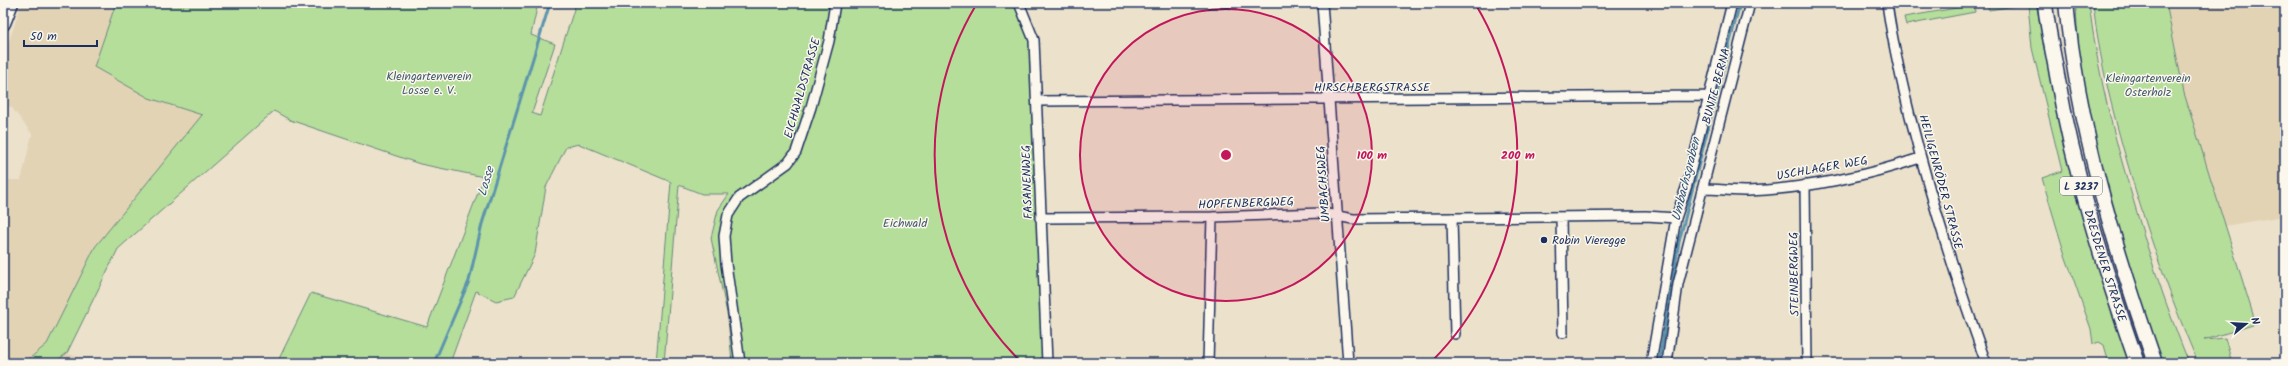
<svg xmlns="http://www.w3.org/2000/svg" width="2288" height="366" viewBox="0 0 2288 366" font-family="Kalam,sans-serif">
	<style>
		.built { fill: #e2d3b5 }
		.green { fill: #b5de9a; stroke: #68867c }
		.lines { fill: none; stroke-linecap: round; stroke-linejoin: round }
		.stream { stroke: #5c94ad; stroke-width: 3 }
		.minor-casing { stroke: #1b2f5e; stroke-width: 12 }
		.primary-casing { stroke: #1b2f5e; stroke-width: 17 }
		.minor { stroke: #fbf7ec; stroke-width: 9 }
		.primary { stroke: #fbf7ec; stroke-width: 14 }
		.ring { fill: none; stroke: #c2185b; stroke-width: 2 }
		.poi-dot { fill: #1b2f5e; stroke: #fbf7ec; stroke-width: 1.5 }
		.labels { text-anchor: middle; stroke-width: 3; stroke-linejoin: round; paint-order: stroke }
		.shield { fill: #fbf7ec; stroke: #5e6b89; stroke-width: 1 }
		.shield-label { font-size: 11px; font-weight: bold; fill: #1b2f5e }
		.park-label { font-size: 12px; fill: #425b6d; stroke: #fbf7ec }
		.street-label { font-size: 12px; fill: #1b2f5e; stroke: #fbf7ec }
		.poi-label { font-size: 12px; fill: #1b2f5e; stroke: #fbf7ec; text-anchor: start }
		.water-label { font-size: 13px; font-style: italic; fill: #36597f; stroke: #fbf7ec }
		.centre { fill: #c2185b; stroke: #fbf7ec; stroke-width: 2 }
		.ring-label { font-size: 12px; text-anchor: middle; font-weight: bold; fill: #c2185b; stroke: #fbf7ec; stroke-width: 3; stroke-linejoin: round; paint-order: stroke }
	</style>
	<rect width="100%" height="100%" fill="#ece2cc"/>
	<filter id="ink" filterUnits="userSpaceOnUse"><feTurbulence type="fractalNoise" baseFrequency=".025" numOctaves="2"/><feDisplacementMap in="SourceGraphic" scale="8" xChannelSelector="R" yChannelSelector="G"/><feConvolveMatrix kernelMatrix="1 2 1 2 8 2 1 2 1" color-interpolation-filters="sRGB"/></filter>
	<g filter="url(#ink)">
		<path class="built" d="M22 3H116L94 67 149 98 203 115 95 247 47 344 24 363H3V180H21L32 134 12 108 3 104V58Z
			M2166 3H2285V216L2224 226 2184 93Z
			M67 353 92 363H54Z"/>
		<path class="green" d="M116 3H538L531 35 555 44 532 113 540 116 576 3H1023L1038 39 1049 363H732L728 318 711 238 718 210 729 194H702L679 185 664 363H656L671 182 579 144 566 147 546 187 535 254 514 297 496 301 476 291 450 363H277L311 293 427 327 484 177 420 164 290 120 274 111 118 249 67 353 54 363H24L47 344 95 247 202 115 149 98 94 67Z
			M1993 3H2036L2069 169 2091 247 2129 363H2109L2104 345 2099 342 2093 344 2091 329 2065 255 2042 178 2062 171 2032 48 2028 4 1989 10 1988 6Z
			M2076 3H2089C2097 70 2113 134 2133 199 2149 255 2167 309 2189 363H2162C2123 247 2079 127 2076 3Z
			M2093 3H2166L2184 93 2256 324 2204 340 2225 338 2232 363H2198C2174 307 2154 250 2136 192 2117 129 2100 68 2093 3Z
			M1974 5 1975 12 1906 25 1904 17Z"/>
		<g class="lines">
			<path class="stream" d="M434 363 469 281 482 224 550 3
				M1659 363 1679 242 1740 3"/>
			<g class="minor-casing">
				<path id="minor" d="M1019 3 1034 40 1047 363
					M1322 3 1348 363
					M1887 3C1892 41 1901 79 1910 116 1931 200 1957 282 1986 363
					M1037 101 1708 96
					M1805 185 1807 363
					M1702 189C1717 189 1733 191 1748 191 1804 189 1867 176 1920 158
					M1561 217 1563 333
					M1040 218 1212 217 1322 213 1353 219 1646 216 1676 218
					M1452 218 1455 334
					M740 363 726 264 724 236 728 215 739 198 788 163 796 152 811 107 829 41 835 3
					M1208 363 1212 217
					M1651 363 1676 218 1687 185 1732 3
					M1667 363 1678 284 1750 3"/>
			</g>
			<g class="primary-casing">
				<g id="primary">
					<path id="s1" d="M2045 3C2047 27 2053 51 2057 75 2074 174 2104 268 2137 363"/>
					<path d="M2066 3C2078 127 2114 245 2155 363"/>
					<path d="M3 23 11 3"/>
				</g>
			</g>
			<use href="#minor" class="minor"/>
			<use href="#primary" class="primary"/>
		</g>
	</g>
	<circle cx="1226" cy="155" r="146" fill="#c2185b" fill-opacity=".12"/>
	<g class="ring">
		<circle cx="1226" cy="155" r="146"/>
		<path d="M1020 361A292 292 0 0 1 976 5M1476 5A292 292 0 0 1 1432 361"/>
	</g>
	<circle class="poi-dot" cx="1544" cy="240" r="4"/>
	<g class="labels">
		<rect class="shield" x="2060" y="177" width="42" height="18" rx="3"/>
		<g class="shield-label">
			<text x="2081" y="190">L 3237</text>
		</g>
		<g class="park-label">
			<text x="429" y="80">Kleingartenverein<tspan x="429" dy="14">Losse e. V.</tspan></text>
			<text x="2148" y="82">Kleingartenverein<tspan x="2148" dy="14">Osterholz</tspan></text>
			<text x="905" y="227">Eichwald</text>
		</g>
		<g class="street-label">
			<text transform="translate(1716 86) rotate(-75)" y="4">BUNTE BERNA</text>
			<text x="1372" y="91">HIRSCHBERGSTRASSE</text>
			<text transform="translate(802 88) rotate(-74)" y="4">EICHWALDSTRASSE</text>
			<text transform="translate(1822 168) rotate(-10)" y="4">USCHLAGER WEG</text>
			<text transform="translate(1027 182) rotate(-92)" y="4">FASANENWEG</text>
			<text transform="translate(1941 182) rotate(75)" y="4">HEILIGENRÖDER STRASSE</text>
			<text transform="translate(1323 184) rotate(-94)" y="4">UMBACHSWEG</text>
			<text transform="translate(1246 203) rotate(-2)" y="4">HOPFENBERGWEG</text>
			<text dy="4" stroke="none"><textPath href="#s1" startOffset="270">DRESDENER STRASSE</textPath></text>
			<text transform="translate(1794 274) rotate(-91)" y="4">STEINBERGWEG</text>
		</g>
		<g class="poi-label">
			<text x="1552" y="244">Robin Vieregge</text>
		</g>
		<g class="water-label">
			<text transform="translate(1685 179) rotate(-76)" y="5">Umbachsgraben</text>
			<text transform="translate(485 181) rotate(-73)" y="5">Losse</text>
		</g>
	</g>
	<circle cx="1226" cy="155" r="6" class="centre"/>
	<g class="ring-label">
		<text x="1372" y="159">100 m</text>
		<text x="1518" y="159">200 m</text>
	</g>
	<rect width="2288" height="366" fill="none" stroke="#fbf7ec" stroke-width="16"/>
	<rect x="8" y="8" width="2272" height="350" fill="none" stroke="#1b2f5e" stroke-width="1.5" filter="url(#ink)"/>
	<g transform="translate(2246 324) rotate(72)" stroke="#fbf7ec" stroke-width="3" paint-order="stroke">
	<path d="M0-3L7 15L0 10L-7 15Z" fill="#1b2f5e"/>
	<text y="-6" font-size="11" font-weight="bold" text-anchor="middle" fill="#1b2f5e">N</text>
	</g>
	<path d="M24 40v6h73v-6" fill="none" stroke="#1b2f5e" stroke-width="2"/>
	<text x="30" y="40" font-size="12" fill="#1b2f5e" stroke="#fbf7ec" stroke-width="3" paint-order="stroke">50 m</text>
</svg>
